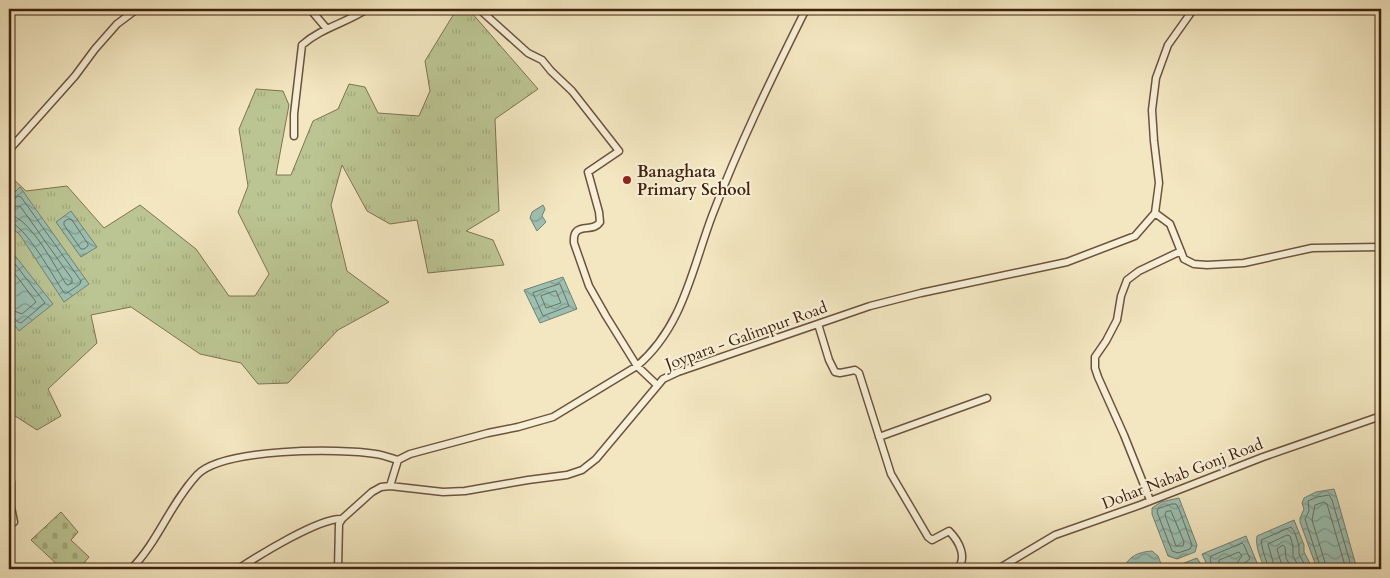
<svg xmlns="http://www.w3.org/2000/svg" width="1390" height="578" viewBox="0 0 1390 578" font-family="Cardo,serif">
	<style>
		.grass { fill: url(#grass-tufts); stroke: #7d7451 }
		.cemetery { fill: url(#cemetery-stones); stroke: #7d7451 }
		.water { fill: url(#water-waves); stroke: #768171 }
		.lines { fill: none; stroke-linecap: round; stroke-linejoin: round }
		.shore { stroke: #6d7160; stroke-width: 1 }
		.minor-casing { stroke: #6c533c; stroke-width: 9 }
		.minor { stroke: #f7efd7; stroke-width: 6 }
		.poi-dot { fill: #8f2418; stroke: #f7efd7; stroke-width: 2 }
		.labels { text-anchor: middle; stroke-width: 4.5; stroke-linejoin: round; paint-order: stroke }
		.poi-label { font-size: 16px; font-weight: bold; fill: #3f220f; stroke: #f7efd7; text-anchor: start }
		.street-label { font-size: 16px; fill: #3f220f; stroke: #f7efd7 }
	</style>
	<defs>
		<pattern id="grass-tufts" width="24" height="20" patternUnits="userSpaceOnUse" patternTransform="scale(1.25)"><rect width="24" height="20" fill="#bbc593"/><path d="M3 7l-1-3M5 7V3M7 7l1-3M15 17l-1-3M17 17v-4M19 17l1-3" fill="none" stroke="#a2a97e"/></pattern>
		<pattern id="cemetery-stones" width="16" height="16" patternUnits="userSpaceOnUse" patternTransform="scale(1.25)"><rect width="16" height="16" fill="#bbc593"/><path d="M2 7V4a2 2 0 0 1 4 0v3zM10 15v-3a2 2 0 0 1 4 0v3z" fill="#a2a97e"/></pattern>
		<pattern id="water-waves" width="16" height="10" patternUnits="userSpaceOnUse" patternTransform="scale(1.25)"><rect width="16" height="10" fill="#9bc0b2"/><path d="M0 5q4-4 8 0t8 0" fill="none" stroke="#809c8f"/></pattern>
	</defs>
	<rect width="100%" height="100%" fill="#f3e7c1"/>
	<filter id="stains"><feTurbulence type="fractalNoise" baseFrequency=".004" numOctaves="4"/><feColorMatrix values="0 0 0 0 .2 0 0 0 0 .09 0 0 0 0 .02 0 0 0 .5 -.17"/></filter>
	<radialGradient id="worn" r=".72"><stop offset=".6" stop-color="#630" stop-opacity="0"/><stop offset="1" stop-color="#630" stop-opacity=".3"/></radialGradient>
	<path class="grass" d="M455 12H471L538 89 495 119 499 211 466 231 493 240 504 265 428 273 417 220 390 224 367 211 342 165 331 205 347 271 389 302 338 330 288 383 258 384 241 363 200 354 131 307 91 315 97 343 48 389 61 416 37 430 12 414 9 415V175L26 191 67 186 104 228 140 205 196 249 229 296H255L269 274 238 212 248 186 239 129 256 89 283 91 289 105 276 175H291L313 121 338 109 349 84 365 87 378 113 419 116 430 91 425 61Z"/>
	<path class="cemetery" d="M61 512 78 532 71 540 89 557 79 569H62L31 540Z"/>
	<path class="water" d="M20 187 89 284 64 302 20 235 9 225V198Z
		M543 205 545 209 542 216 546 222 537 231 530 218 532 212Z
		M71 211 97 247 81 257 56 222Z
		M9 248 53 304 19 331 9 318Z
		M563 277 577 309 540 323 524 290Z
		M1334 489 1337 498 1357 569H1317L1300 522V518L1304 509 1302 503 1304 498 1316 492Z
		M1179 498 1197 545 1195 552 1177 559 1168 556 1152 514V508L1161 502Z
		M1294 520 1304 545V552L1313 569H1265C1261 559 1255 547 1257 536Z
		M1246 536 1257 563 1242 569H1209L1202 554Z
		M1152 551 1158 556 1163 569H1123C1129 556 1138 552 1152 551Z
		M1197 558 1204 569H1173L1179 565Z"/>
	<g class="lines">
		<path class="shore" d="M9 201 13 200 18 196 21 197 81 281 80 284 67 293H64C54 278 25 224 9 222
			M9 207 20 206 72 279V283L68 285 66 284C55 267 30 217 9 215
			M69 219 72 220 88 244V246L84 249H81L64 225V222Z
			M9 256 45 303 21 323C16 322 15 316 9 316
			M9 266 36 302 22 314 9 309
			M560 284 569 306 543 316 533 293Z
			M556 291 561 303 546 308 541 296Z
			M1172 504H1176L1179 509 1192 545 1190 549 1178 553 1172 551 1157 512 1158 509Z
			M1171 511 1184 542 1183 546H1176L1165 515 1166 512Z
			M1213 569 1210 559 1211 556 1242 543 1244 545 1250 559 1243 564 1242 569
			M1219 569V560L1239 552 1242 556 1237 563 1236 569
			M1269 569 1263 551 1261 540 1291 527 1295 533 1299 546V554L1307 569
			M1275 569 1268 544 1287 535 1290 536 1293 546V556L1300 569
			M1283 569 1277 549 1283 545 1285 547 1286 558 1292 569
			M1321 569 1305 519 1309 511 1308 501 1317 497 1329 495 1332 500 1352 569
			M1327 569 1312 520 1315 505 1324 502 1327 504 1346 569"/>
		<g class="minor-casing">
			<path id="minor" d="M310 9 327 29
				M479 9 528 53 542 60 551 71 572 91 619 151 588 172 599 212 600 222C593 234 572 220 574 243L589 286 606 316 637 366 657 385
				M294 136V114L302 45C321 28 346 23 367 9
				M9 150 75 76 95 49 117 24 137 9
				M1155 213 1170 224 1184 259 1194 264 1207 265 1244 263 1312 248 1381 247
				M1155 213 1159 183 1154 141 1152 110 1156 78 1168 45 1190 14 1191 9
				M818 324 829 360 835 372 840 373 855 370 859 373 891 474 928 537 932 540 949 531C959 541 968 558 957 569
				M879 437 987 398
				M9 477 11 482V507L14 522
				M390 486 398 460 410 454 488 433 518 427 553 417 637 366C683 327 692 269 712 216 739 145 772 77 806 9
				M1150 500 1124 435 1098 377 1095 368V357L1106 341 1117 320 1121 296 1127 280 1139 271 1181 251
				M131 569C158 542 170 504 197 475 222 448 340 448 376 454 383 455 391 458 398 460
				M238 569C258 556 320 517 342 519
				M338 569 339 524 342 519 372 492 381 487 390 486 443 492 465 491 528 480 567 475 582 470 596 459 663 379 678 372 870 306 921 293 1067 262 1135 236 1155 213
				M998 569 1055 535 1140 505 1263 457 1381 416"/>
		</g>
		<use href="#minor" class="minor"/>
	</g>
	<circle class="poi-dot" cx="627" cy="180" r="5"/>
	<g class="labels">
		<g class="poi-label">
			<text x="637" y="177">Banaghata<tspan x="637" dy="18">Primary School</tspan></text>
		</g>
		<g class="street-label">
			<text transform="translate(746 335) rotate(-20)" y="6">Joypara - Galimpur Road</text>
			<text transform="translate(1182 473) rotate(-21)" y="6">Dohar Nabab Gonj Road</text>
		</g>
	</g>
	<rect width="1390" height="578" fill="none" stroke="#f3e7c1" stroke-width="30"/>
	<rect x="10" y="10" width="1370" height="558" fill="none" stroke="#3f220f" stroke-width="2.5"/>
	<rect x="15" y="15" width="1360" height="548" fill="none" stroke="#3f220f"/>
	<rect width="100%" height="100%" filter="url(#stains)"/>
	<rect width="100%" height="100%" fill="url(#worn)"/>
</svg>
